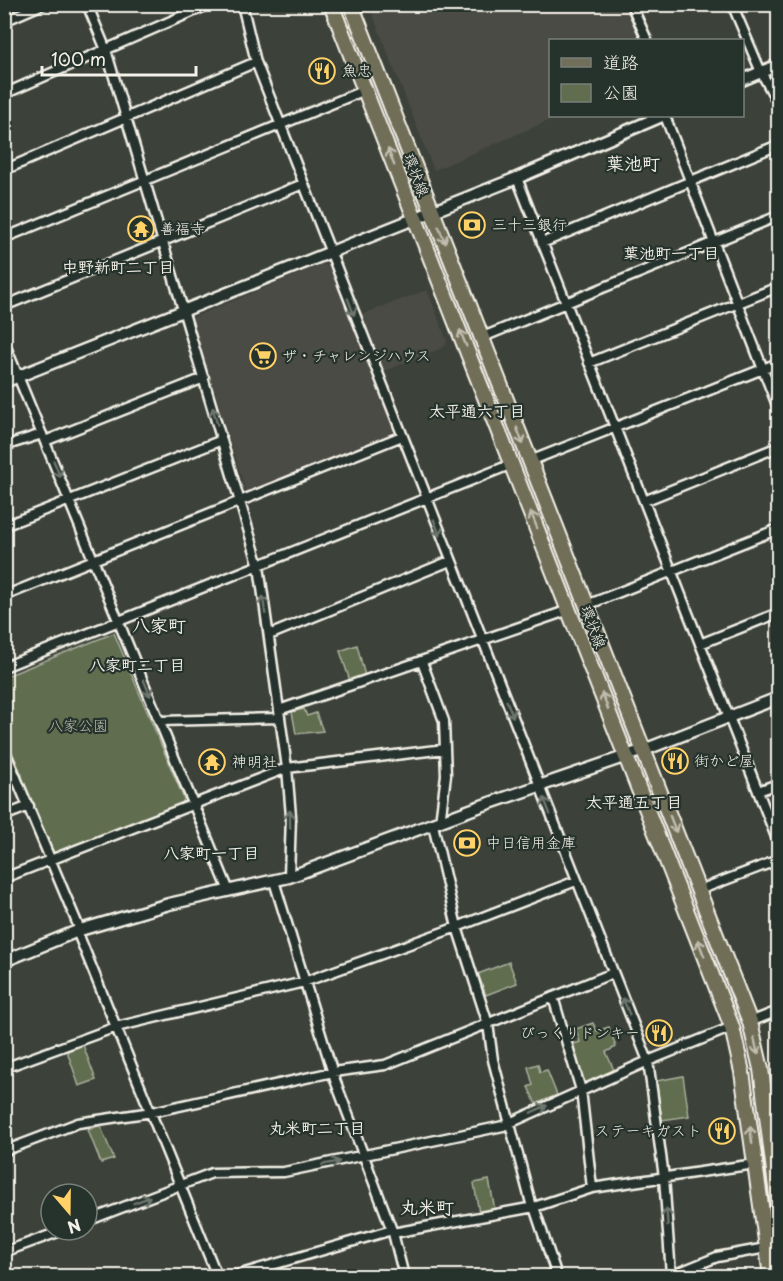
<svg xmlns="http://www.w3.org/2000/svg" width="783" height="1281" viewBox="0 0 783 1281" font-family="'Playpen Sans','Klee One',sans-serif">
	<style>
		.built { fill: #4c4c44 }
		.green { fill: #606d4f; stroke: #aaaf9c; stroke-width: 1.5 }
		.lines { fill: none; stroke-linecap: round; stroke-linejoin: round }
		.minor-casing { stroke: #f4f1e8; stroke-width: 13 }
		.tertiary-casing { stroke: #f4f1e8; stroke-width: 15 }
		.primary-casing { stroke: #f4f1e8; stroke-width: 18 }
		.minor { stroke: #26332d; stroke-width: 8 }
		.tertiary { stroke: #26332d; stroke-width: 10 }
		.primary { stroke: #716e59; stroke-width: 14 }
		.oneway { stroke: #c0bdaf }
		.oneway2 { stroke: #6e766e }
		.labels { text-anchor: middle; stroke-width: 4.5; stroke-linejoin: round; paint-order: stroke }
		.poi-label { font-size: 15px; fill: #f4f1e8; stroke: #26332d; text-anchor: start }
		.street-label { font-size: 15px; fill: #f4f1e8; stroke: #26332d }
		.park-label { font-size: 15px; fill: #b9bcab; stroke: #26332d }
		.neighbourhood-label { font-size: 16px; font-weight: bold; fill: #f4f1e8; stroke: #26332d }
		.quarter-label { font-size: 18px; font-weight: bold; fill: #f4f1e8; stroke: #26332d }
	</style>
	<rect width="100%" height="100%" fill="#3c423a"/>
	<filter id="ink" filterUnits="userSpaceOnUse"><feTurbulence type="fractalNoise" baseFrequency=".0167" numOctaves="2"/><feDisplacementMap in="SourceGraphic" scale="12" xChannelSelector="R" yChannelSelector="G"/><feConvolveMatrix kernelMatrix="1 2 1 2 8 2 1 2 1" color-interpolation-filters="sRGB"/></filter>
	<g filter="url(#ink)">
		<path class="built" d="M369 5H626L642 40H550V116H559L434 170Z
			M323 264 329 266 350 319 427 290 447 341 444 347 372 376 394 431 393 436 247 495 192 318Z"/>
		<path class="green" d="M114 633 184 799 182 804 53 855C47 845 20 784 22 775L5 736 4 677Z
			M357 645 365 676 350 681 340 651Z
			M304 709 307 716 316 713 323 731 296 734 292 712Z
			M509 962 517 983 486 995 478 974Z
			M593 1023 597 1031 609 1027 616 1047 606 1052 614 1070 585 1083 581 1081 571 1045 580 1042 576 1029Z
			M83 1045 96 1080 79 1086 67 1051Z
			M538 1064 540 1072 547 1070 557 1095 536 1104 528 1087 533 1085 528 1067Z
			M683 1076 689 1116 662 1120 656 1081Z
			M100 1125 114 1159 101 1163 88 1130Z
			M489 1180 495 1210 479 1213 474 1183Z"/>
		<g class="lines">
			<g class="minor-casing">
				<path id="minor" d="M87 4 106 50 259 566 287 768 291 816 289 877
					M242 4 256 62 648 1061 664 1177 671 1275
					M631 4 647 40
					M732 4 761 72 778 103
					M4 21 43 4
					M4 94 210 4
					M665 116 778 408
					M4 170 256 62
					M517 178 778 842
					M4 238 365 90
					M542 243 778 145
					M4 306 303 184
					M483 337 778 216
					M4 342 229 891
					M589 363 778 287
					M45 441 204 378
					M4 446 42 434
					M530 461 778 363
					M644 501 778 447
					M4 526 222 440
					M4 596 402 436
					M587 605 778 529
					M269 635 450 561
					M700 644 778 613
					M422 662 444 721 446 775 440 822
					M4 667 512 464
					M279 710 569 610
					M160 721 280 718
					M4 749 80 930
					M758 791 778 784
					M4 816 29 806
					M433 825 457 927 488 1024 493 1060 532 1207
					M4 878 287 768 445 749
					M274 881 335 1080 393 1233 404 1276
					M699 890 778 860
					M77 931 217 1276
					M553 997 581 1090 592 1188
					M750 1022 778 1011
					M4 1068 116 1027 304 982 457 927 576 881
					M4 1151 78 1123 152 1112 333 1072 385 1065 613 973
					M534 1207 557 1276
					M87 1221 212 1173 284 1172 503 1126 648 1061 732 1027
					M393 1233 534 1207 592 1188 755 1164
					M4 1252 64 1230
					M4 1265 9 1276
					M234 1276 392 1230
					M670 1276 717 1257 766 1248"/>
			</g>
			<g class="tertiary-casing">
				<path id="tertiary" d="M742 80 778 65
					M4 382 517 178 662 116
					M4 961 80 930 169 904 289 877 481 806 644 750 778 698"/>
			</g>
			<g class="primary-casing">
				<path id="primary" d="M331 4 732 1027 742 1072 771 1276
					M351 4 750 1022 761 1069 778 1203"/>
			</g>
			<use href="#minor" class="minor"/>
			<use href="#tertiary" class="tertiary"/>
			<use href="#primary" class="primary"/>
		</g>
		<defs><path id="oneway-shaft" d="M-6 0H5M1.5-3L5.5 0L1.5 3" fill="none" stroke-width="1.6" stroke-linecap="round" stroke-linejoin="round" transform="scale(1.5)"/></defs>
		<g class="oneway">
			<use href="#oneway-shaft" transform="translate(391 157) rotate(-111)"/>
			<use href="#oneway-shaft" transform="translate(442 235) rotate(68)"/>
			<use href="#oneway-shaft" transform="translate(463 338) rotate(-112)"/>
			<use href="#oneway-shaft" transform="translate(520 436) rotate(69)"/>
			<use href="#oneway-shaft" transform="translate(534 520) rotate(-111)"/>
			<use href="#oneway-shaft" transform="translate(605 701) rotate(-111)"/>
			<use href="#oneway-shaft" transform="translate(673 824) rotate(69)"/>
			<use href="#oneway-shaft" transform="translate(701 948) rotate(-111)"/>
			<use href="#oneway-shaft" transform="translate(756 1046) rotate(77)"/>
			<use href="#oneway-shaft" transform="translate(751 1135) rotate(-98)"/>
		</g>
		<g class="oneway2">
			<use href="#oneway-shaft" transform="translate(351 307) rotate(69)"/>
			<use href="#oneway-shaft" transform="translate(215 416) rotate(-106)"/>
			<use href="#oneway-shaft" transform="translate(57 469) rotate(68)"/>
			<use href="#oneway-shaft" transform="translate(437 528) rotate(69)"/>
			<use href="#oneway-shaft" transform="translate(264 605) rotate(-98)"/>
			<use href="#oneway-shaft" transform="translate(147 688) rotate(68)"/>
			<use href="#oneway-shaft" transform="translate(510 709) rotate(68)"/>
			<use href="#oneway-shaft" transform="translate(547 806) rotate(-111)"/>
			<use href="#oneway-shaft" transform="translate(290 819) rotate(-91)"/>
			<use href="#oneway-shaft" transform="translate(626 1006) rotate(-112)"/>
			<use href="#oneway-shaft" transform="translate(539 1109) rotate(-24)"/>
			<use href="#oneway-shaft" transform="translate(331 1163) rotate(-11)"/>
			<use href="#oneway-shaft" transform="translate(142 1200) rotate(-21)"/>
			<use href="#oneway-shaft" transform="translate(667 1217) rotate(-94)"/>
		</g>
	</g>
	<defs>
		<g id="restaurant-ring" transform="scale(1.35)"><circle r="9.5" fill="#26332d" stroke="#ffd166" stroke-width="1.5"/><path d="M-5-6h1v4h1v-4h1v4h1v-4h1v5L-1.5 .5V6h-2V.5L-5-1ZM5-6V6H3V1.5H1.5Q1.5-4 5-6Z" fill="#ffd166"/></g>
		<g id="bank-ring" transform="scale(1.35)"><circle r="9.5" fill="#26332d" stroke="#ffd166" stroke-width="1.5"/><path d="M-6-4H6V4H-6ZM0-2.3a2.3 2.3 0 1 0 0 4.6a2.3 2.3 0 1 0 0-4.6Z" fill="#ffd166"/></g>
		<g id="temple-ring" transform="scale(1.35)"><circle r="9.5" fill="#26332d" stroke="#ffd166" stroke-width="1.5"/><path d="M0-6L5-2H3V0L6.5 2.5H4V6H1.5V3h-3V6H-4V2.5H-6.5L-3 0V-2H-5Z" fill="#ffd166"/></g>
		<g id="supermarket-ring" transform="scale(1.35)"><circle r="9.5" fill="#26332d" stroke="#ffd166" stroke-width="1.5"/><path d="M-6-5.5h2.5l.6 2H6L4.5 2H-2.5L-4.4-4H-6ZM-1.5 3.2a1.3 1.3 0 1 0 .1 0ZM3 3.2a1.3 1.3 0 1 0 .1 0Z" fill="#ffd166"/></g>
	</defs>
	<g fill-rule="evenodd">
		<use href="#restaurant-ring" x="322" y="71"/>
		<use href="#bank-ring" x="472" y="225"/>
		<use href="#temple-ring" x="141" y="229"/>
		<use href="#supermarket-ring" x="263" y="356"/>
		<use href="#restaurant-ring" x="675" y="761"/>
		<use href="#temple-ring" x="212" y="762"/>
		<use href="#bank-ring" x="467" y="843"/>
		<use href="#restaurant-ring" x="659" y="1033"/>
		<use href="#restaurant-ring" x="722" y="1131"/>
	</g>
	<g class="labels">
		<g class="poi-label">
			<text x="342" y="76">魚忠</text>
			<text x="492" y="230">三十三銀行</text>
			<text x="160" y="234">善福寺</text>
			<text x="282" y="361">ザ・チャレンジハウス</text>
			<text x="694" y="766">街かど屋</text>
			<text x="232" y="767">神明社</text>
			<text x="486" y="848">中日信用金庫</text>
			<text x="640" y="1038" text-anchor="end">びっくりドンキー</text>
			<text x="702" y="1136" text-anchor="end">ステーキガスト</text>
		</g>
		<g class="street-label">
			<text transform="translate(416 175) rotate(69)" y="5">環状線</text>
			<text transform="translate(593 627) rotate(69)" y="5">環状線</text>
		</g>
		<g class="park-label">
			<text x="78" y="731">八家公園</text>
		</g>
		<g class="neighbourhood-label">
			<text x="671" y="259">葉池町一丁目</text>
			<text x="118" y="273">中野新町二丁目</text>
			<text x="477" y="417">太平通六丁目</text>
			<text x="137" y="671">八家町二丁目</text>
			<text x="634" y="808">太平通五丁目</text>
			<text x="211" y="859">八家町一丁目</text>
			<text x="317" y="1134">丸米町二丁目</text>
		</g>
		<g class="quarter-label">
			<text x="633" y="170">葉池町</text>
			<text x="159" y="632">八家町</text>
			<text x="427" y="1214">丸米町</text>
		</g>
	</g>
	<rect width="783" height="1281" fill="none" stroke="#26332d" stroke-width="24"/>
	<rect x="12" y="12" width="759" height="1257" fill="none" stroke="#f4f1e8" stroke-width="2" filter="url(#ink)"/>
	<rect x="549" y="39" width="195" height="78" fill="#26332d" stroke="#787f78" stroke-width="1.5"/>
	<rect x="561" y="58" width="30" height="9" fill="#716e59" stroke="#787f78" stroke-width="1.5"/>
	<text x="603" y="69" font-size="18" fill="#f4f1e8">道路</text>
	<rect x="561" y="84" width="30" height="18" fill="#606d4f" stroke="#787f78" stroke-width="1.5"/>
	<text x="603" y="99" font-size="18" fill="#f4f1e8">公園</text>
	<g transform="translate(69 1212) rotate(160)"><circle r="28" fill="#26332d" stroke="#787f78" stroke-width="1.5"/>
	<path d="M0-4.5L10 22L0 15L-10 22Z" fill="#ffd166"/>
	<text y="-9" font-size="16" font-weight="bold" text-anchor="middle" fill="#f4f1e8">N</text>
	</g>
	<path d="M42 66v9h154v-9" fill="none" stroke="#f4f1e8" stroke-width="3"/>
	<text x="51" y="66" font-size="18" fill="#f4f1e8" stroke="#26332d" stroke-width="4.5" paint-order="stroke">100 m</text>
</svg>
